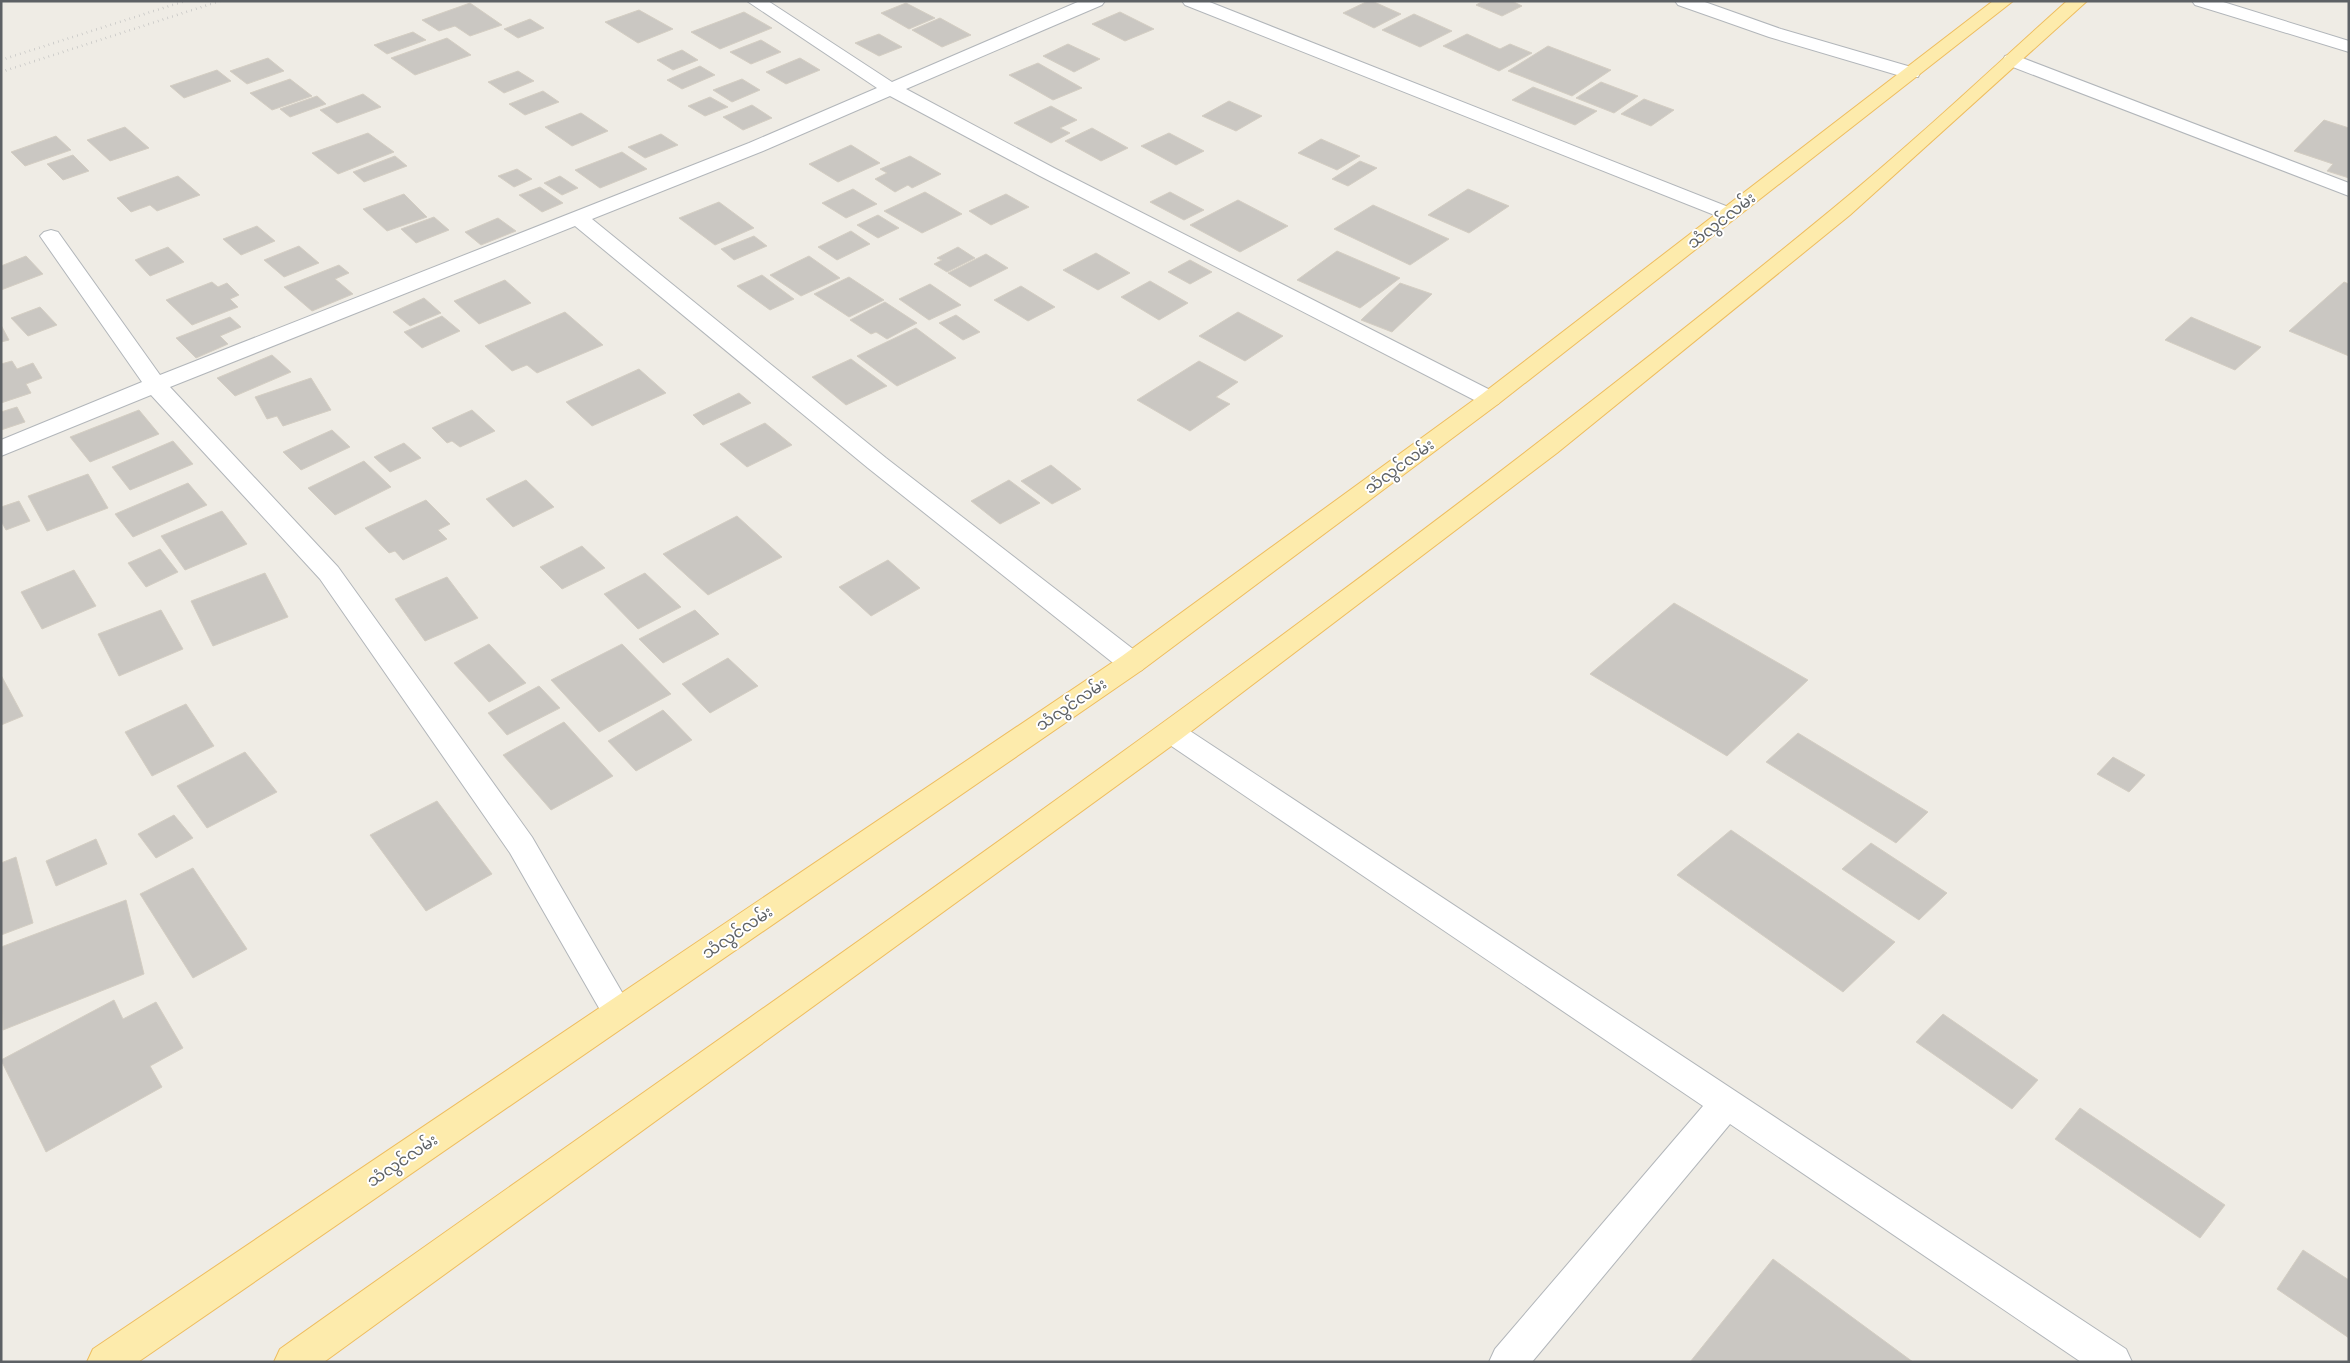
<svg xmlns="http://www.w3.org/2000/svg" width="2350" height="1363" viewBox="0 0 2350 1363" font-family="Overpass,'Noto Sans Myanmar',sans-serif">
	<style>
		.building { fill: #cac7c2; stroke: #d4cec3 }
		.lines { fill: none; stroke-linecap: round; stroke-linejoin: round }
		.lane-casing { stroke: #b2b6ba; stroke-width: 2 }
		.street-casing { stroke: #b2b6ba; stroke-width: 2 }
		.primary-casing { stroke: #eebd5f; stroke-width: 2 }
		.lane { fill: #fff; fill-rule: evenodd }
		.street { fill: #fff; fill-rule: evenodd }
		.primary { fill: #fdebac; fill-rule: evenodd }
		.rail { stroke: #b3b4b5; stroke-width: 2.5; stroke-dasharray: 0.5 4.5; stroke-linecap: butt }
		.labels { text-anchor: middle; stroke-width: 4; stroke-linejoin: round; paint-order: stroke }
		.street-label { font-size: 16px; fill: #5d6165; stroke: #fff }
	</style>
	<rect width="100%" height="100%" fill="#efece5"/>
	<path class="building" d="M1368 1H1372L1401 14 1374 28 1343 13Z
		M1483 1H1512L1522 6 1502 16 1476 5Z
		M470 3 502 25 470 36 455 26 439 31 422 20Z
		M906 3 935 18 909 29 881 13Z
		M639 10 673 29 638 43 605 22Z
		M744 12 772 28 720 49 691 32Z
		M1120 12 1154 29 1125 41 1092 24Z
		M1414 14 1452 31 1420 47 1382 30Z
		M940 18 971 35 942 47 912 30Z
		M530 19 544 28 518 38 504 29Z
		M413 32 426 40 387 54 374 45Z
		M879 34 902 47 879 56 855 43Z
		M1467 34 1500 49 1510 44 1532 53 1499 71 1443 46Z
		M447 38 471 55 415 75 391 58Z
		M761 40 781 52 751 64 730 52Z
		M1068 44 1100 59 1074 72 1043 56Z
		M1548 46 1611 70 1572 96 1508 71Z
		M682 50 698 60 673 70 657 60Z
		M268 58 284 71 247 84 230 71Z
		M800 58 820 70 786 84 766 72Z
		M1038 63 1082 88 1053 100 1009 75Z
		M700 66 715 75 682 89 667 80Z
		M217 70 231 81 184 98 170 86Z
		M518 71 534 81 504 93 488 82Z
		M290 79 312 96 272 110 250 93Z
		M742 79 760 90 732 102 713 90Z
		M1601 82 1638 96 1614 113 1576 98Z
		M1533 87 1597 111 1575 125 1512 100Z
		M543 91 559 102 525 115 509 104Z
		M363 94 381 107 337 123 320 110Z
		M317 96 326 104 290 117 280 109Z
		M710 97 728 107 705 116 688 106Z
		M1644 99 1674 110 1651 126 1621 114Z
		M1229 101 1262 116 1236 131 1202 116Z
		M752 105 772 118 743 130 723 117Z
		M1051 106 1077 120 1060 128 1070 133 1051 143 1014 123Z
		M581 113 608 131 572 146 545 127Z
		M2324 120 2349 128V178L2327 171 2333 164 2294 151Z
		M125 127 149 148 110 161 87 140Z
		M1092 128 1128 148 1101 161 1065 141Z
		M368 133 394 152 338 174 312 153Z
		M1169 133 1204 151 1176 165 1141 146Z
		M661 134 678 145 645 158 628 147Z
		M56 136 71 150 25 166 11 152Z
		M1321 139 1360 156 1337 170 1298 153Z
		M851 145 880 163 838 182 809 164Z
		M622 152 647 169 600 188 575 170Z
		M73 155 89 171 63 180 47 164Z
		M395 156 407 166 364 182 353 172Z
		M910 156 941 174 912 188 908 185 895 192 875 179 887 173 880 169Z
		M1360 161 1377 168 1348 186 1332 179Z
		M517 169 532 179 514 187 498 176Z
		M178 176 200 195 157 211 150 205 131 212 117 198Z
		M560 176 578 188 562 195 544 183Z
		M540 187 563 203 542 212 519 195Z
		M853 189 877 204 846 218 822 203Z
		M1468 189 1509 206 1469 233 1428 215Z
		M925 192 962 214 922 233 884 211Z
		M1170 192 1204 210 1184 220 1150 202Z
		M404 194 427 217 387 231 363 209Z
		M1006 194 1029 207 991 225 969 211Z
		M1238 200 1288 226 1240 252 1190 225Z
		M719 202 754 228 715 245 679 218Z
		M1373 205 1449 239 1410 265 1334 229Z
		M878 215 899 228 878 238 857 225Z
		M434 217 449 230 416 243 401 229Z
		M498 218 516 231 481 245 465 232Z
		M257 226 275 241 241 255 223 239Z
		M851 231 870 244 837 260 818 247Z
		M754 236 767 246 734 260 721 249Z
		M299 246 319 263 284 277 264 260Z
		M168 247 184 262 150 276 135 260Z
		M958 247 975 258 947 272 934 264 942 260 937 258Z
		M1337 251 1400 278 1360 308 1297 280Z
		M1096 253 1130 273 1098 290 1063 270Z
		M986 254 1008 268 970 287 948 273Z
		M26 256 43 274 1 290V266Z
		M809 256 840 278 801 296 770 275Z
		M1190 260 1212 272 1190 284 1168 272Z
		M339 265 349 273 335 279 353 294 312 311 284 287Z
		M762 275 794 299 770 310 737 286Z
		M849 277 884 300 849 317 814 294Z
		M505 280 531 303 479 324 454 301Z
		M1150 281 1188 303 1159 320 1121 297Z
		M212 282 218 287 227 283 239 295 230 299 238 307 192 325 166 300Z
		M2344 282 2349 284V356L2289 331Z
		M1400 283 1432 294 1392 332 1361 320Z
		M930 284 961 305 929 320 899 299Z
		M1021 286 1055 307 1028 321 994 300Z
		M424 298 441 313 410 326 393 312Z
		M885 302 917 323 887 339 876 332 871 334 850 320Z
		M40 307 57 325 28 336 11 318Z
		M565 312 603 345 537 373 527 365 512 371 485 346Z
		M1238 312 1283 336 1245 361 1199 336Z
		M956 315 980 332 963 340 939 323Z
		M442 316 460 331 422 348 404 332Z
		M230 317 241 327 220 336 228 344 196 358 176 338Z
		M2191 317 2261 347 2235 370 2165 340Z
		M1 325 9 340 1 342Z
		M916 328 956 358 897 386 857 356Z
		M272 355 291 372 235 396 217 378Z
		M851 359 887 386 846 405 812 377Z
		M12 361 17 369 33 363 42 378 26 384 31 393 1 403V364Z
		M1199 361 1238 382 1216 397 1230 404 1190 431 1137 400Z
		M639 369 666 393 592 426 566 402Z
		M311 378 331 410 283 426 277 416 267 419 255 397Z
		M739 393 751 403 703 425 693 415Z
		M17 407 25 422 1 430V412Z
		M139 410 159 434 90 462 70 437Z
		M472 410 495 431 460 447 452 441 447 443 432 428Z
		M765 423 792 445 747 467 720 444Z
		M332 430 350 447 301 470 283 452Z
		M173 441 193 464 130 490 112 467Z
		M404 443 421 458 390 472 374 457Z
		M364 461 391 487 335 515 308 488Z
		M1051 465 1081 489 1052 504 1021 481Z
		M88 474 108 508 47 531 28 496Z
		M526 480 554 507 513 527 486 499Z
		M1009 480 1040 503 1000 524 971 501Z
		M188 483 207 505 133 537 115 514Z
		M426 500 450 524 438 530 447 539 403 560 395 551 389 553 365 528Z
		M19 501 30 521 6 530 1 521V507Z
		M222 511 247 544 185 570 161 536Z
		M737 516 782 557 708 595 663 554Z
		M582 546 605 568 562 589 540 567Z
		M160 549 178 572 146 587 128 563Z
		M888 560 920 588 871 616 839 587Z
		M74 570 96 606 42 629 21 592Z
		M265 573 288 617 213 646 191 601Z
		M645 573 681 607 638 629 604 594Z
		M447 577 478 618 425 641 395 599Z
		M1674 603 1808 680 1727 756 1590 674Z
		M161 610 183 649 119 676 98 634Z
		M695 610 719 634 663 663 639 639Z
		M489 644 526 683 489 702 454 663Z
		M622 644 671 694 599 732 551 680Z
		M728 658 758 686 710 713 682 684Z
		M1 675 23 716 1 725Z
		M539 686 560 708 507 735 488 713Z
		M186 704 214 746 152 776 125 732Z
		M663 710 692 740 636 771 608 741Z
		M564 722 613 776 551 810 503 755Z
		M1798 733 1928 812 1896 843 1766 762Z
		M245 752 277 792 207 828 177 786Z
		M2113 757 2145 775 2129 792 2097 774Z
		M437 801 492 874 426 911 370 835Z
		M174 815 193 838 156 858 138 834Z
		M1731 830 1895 942 1843 992 1677 875Z
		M96 839 107 864 56 886 46 861Z
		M1871 843 1947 893 1919 920 1842 869Z
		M16 857 33 923 1 935V863Z
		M193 868 247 949 193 978 140 894Z
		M126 900 144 974 3 1030 1 947Z
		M114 1000 123 1019 156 1002 183 1048 150 1066 162 1087 46 1152 1 1060Z
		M1943 1014 2038 1080 2012 1109 1916 1042Z
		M2080 1108 2225 1205 2200 1238 2055 1139Z
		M2303 1250 2349 1280V1338L2277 1289Z
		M1773 1259 1913 1362H1690Z"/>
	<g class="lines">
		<g class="lane-casing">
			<path id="lane" d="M2012 54 2349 183V196L2005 64 2003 60 2005 56Z"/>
		</g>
		<g class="street-casing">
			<path id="street" d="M747 1H768L892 82 1080 1H1105L1102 5 906 89 1054 168 1498 394 1502 399 1498 404 1490 406 1482 404 1040 176 890 96 763 151 592 219 886 458 1142 656 1146 663 1142 670 1132 673 1122 670 868 468 575 226 170 387 338 567 532 837 634 1013 629 1022 618 1026 607 1022 510 853 320 579 151 395 1 456V440L142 382 40 236 44 232 51 230 58 232 160 375 749 143 877 88Z
				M1182 1H1207L1736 210 1739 214 1736 218 1729 220 1722 218 1185 5Z
				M1675 1H1702L1781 29 1918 69 1920 73 1918 77H1904L1769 37 1678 5Z
				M2192 1H2220L2349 41V52L2195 5Z
				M1171 722 1181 725 2126 1349 2132 1362H2081L1730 1124 1532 1362H1489L1495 1349 1703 1106 1161 739 1157 732 1161 725Z"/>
		</g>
		<g class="primary-casing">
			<path id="primary" d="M1993 1H2013L1498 404 1142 670 138 1362H87L93 1349 1122 656 1482 394Z
				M2067 1H2087L1850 215 1557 453 1181 739 324 1362H274L280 1349C803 978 1335 617 1831 210 1912 144 1989 71 2067 1Z"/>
		</g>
		<use href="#lane" class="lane"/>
		<use href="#street" class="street"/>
		<use href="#primary" class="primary"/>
		<path class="rail" d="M1 60 185 1
			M1 72 220 1"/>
	</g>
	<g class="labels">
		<g class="street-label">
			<text transform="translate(1721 220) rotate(-38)" y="6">သံလွင်လမ်း</text>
			<text transform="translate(1399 466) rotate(-36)" y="6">သံလွင်လမ်း</text>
			<text transform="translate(1071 704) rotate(-34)" y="6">သံလွင်လမ်း</text>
			<text transform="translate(737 932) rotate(-34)" y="6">သံလွင်လမ်း</text>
			<text transform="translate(402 1160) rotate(-34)" y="6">သံလွင်လမ်း</text>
		</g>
	</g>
	<rect width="2350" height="1363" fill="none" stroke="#5d6165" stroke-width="5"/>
</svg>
